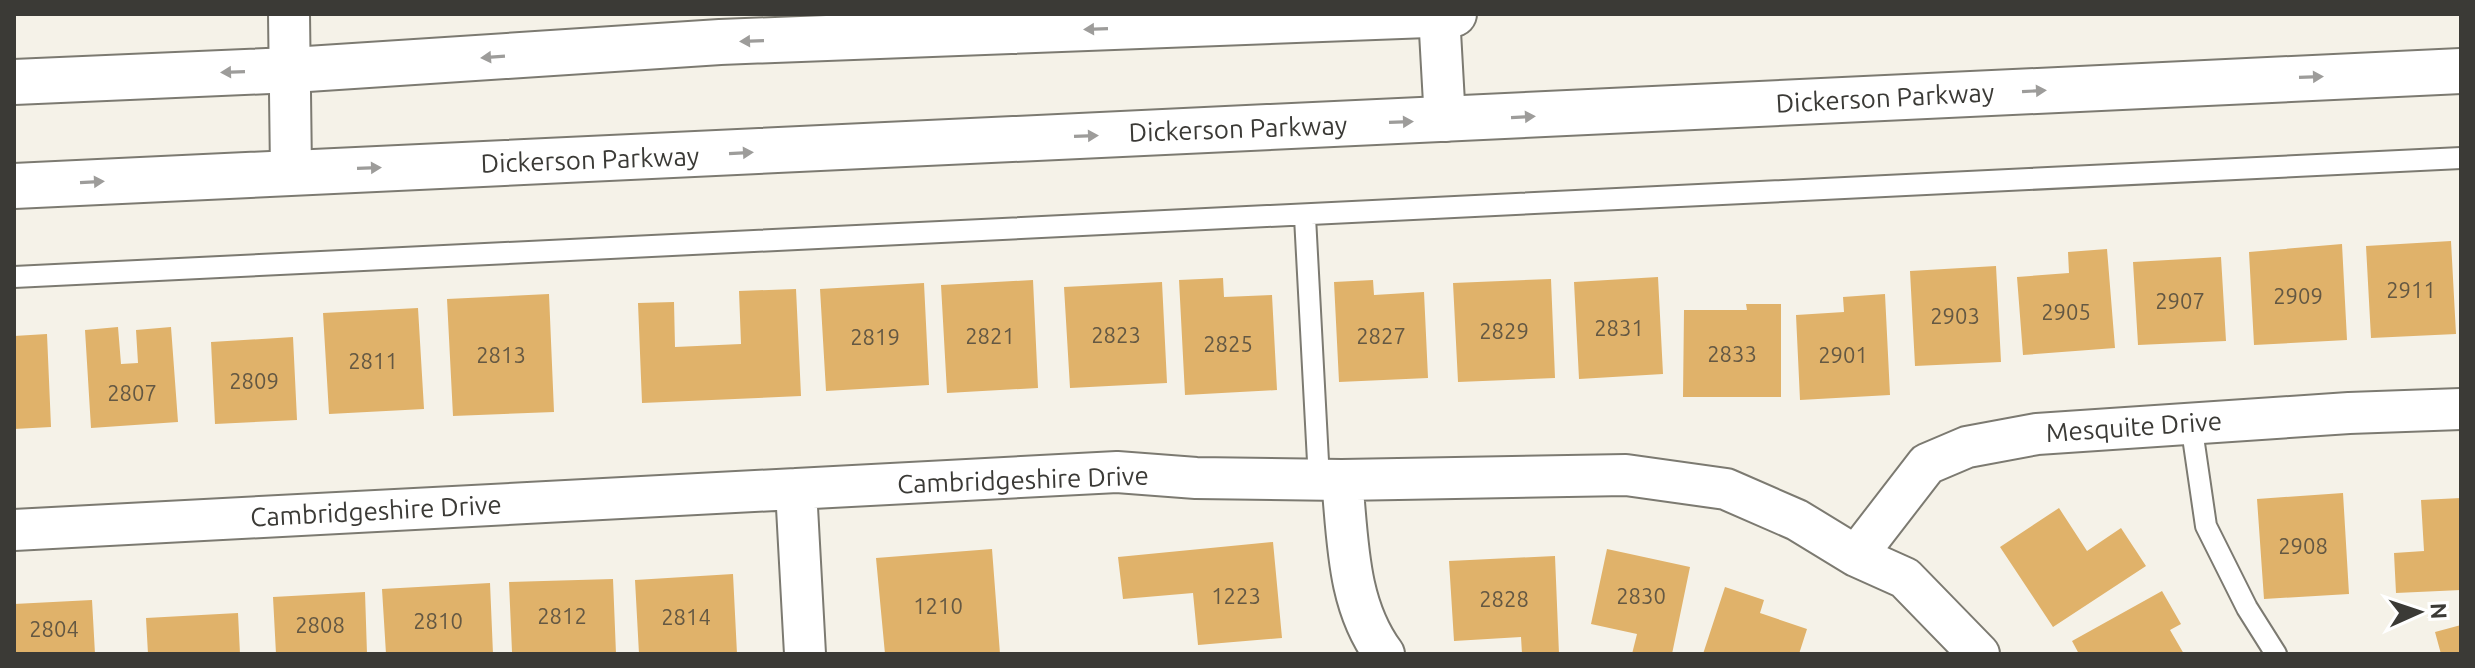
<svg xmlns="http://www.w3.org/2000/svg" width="2475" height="668" viewBox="0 0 2475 668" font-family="Ubuntu,sans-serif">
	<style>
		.building { fill: #e0b26a }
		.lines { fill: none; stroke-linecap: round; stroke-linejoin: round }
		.service-casing { stroke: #7c7a71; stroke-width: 24 }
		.minor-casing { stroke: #7c7a71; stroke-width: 44 }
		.secondary-casing { stroke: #7c7a71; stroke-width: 48 }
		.service { stroke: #fff; stroke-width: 20 }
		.minor { stroke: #fff; stroke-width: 40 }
		.secondary { stroke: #fff; stroke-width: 44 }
		.oneway { fill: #9d9c9a }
		.labels { text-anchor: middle; stroke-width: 6; stroke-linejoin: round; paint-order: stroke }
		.number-label { font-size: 22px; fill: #645843 }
		.street-label { font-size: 26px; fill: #3b3a36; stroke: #fff }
	</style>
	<rect width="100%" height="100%" fill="#f5f2e8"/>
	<path class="building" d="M2451 241 2456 334 2371 338 2366 246Z
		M2342 244 2347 340 2254 345 2249 252Z
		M2107 249 2115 348 2023 355 2017 277 2069 273 2068 252Z
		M2221 257 2226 341 2138 345 2133 262Z
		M1996 266 2001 362 1915 366 1910 271Z
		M1658 277 1663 374 1579 379 1574 282Z
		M1223 278 1224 297 1272 295 1277 390 1185 395 1179 280Z
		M1551 279 1555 378 1458 382 1453 283Z
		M1033 280 1038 388 947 393 941 285Z
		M1373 280 1374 295 1424 292 1428 378 1339 382 1334 282Z
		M1162 282 1167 383 1070 388 1064 287Z
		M924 283 929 385 826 391 820 289Z
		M796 289 801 396 642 403 638 303 674 302 675 347 741 344 739 291Z
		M549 294 554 412 453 416 447 299Z
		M1885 294 1890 395 1800 400 1796 315 1844 312 1843 297Z
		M1746 304H1781V397H1683L1684 310H1747Z
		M418 308 424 409 329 414 323 313Z
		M118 327 121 364 138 363 136 330 171 327 178 422 91 428 85 330Z
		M47 334 51 427 14 429V336Z
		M293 337 297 420 215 424 211 342Z
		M2343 493 2349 594 2264 599 2257 499Z
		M2461 498V590L2396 593 2394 553 2424 551 2421 500Z
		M2059 508 2087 551 2121 528 2146 566 2053 627 2000 547Z
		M1273 542 1282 638 1198 645 1193 593 1123 599 1118 557Z
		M992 549 1000 654H885L876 558Z
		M1607 549 1690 567 1672 654H1632L1637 634 1591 624Z
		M1555 556 1559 654H1522L1521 637 1454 641 1449 561Z
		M733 574 737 654H639L635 580Z
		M613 579 616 654 512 652 509 582Z
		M490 583 493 654H386L382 589Z
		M1725 587 1764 600 1760 613 1807 629 1799 654H1703Z
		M2162 591 2181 624 2170 630 2184 654H2079L2072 641Z
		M365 592 367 654H276L273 597Z
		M92 600 95 654H14V604Z
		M238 613 240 654H148L146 618Z
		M2461 625V654H2441L2435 632Z"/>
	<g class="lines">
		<g class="service-casing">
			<path id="service" d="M1305 217 1319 480
				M14 277 2461 158
				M2191 423 2206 526 2247 608 2276 654"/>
		</g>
		<g class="minor-casing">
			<path id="minor" d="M289 14 291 171
				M1439 14 1445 121
				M1342 480C1348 540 1347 604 1384 654
				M796 489 805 654
				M14 530 1117 472 1196 478 1342 480 1626 475 1726 489 1797 520 1856 556 1905 578 1979 654
				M1856 556 1927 464 1967 447 2037 434 2349 413 2461 409"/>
		</g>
		<g class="secondary-casing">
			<path id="secondary" d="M14 82 292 70 720 42 1454 14
				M14 186 2461 71"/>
		</g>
		<use href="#service" class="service"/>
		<use href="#minor" class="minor"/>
		<use href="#secondary" class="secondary"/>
	</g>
	<defs><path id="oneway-solid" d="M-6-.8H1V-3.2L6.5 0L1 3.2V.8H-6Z" transform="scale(2)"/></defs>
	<g class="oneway">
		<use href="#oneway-solid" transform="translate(1096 29) rotate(178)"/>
		<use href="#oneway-solid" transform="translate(752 41) rotate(178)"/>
		<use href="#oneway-solid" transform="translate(493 57) rotate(176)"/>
		<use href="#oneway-solid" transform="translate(233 72) rotate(178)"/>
		<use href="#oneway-solid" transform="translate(2311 77) rotate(-2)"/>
		<use href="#oneway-solid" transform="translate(2034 91) rotate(-3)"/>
		<use href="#oneway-solid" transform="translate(1523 117) rotate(-3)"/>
		<use href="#oneway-solid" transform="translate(1401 122) rotate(-2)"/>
		<use href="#oneway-solid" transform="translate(1086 136) rotate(-2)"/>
		<use href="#oneway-solid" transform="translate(741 153) rotate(-3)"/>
		<use href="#oneway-solid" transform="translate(369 168) rotate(-2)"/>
		<use href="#oneway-solid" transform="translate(92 182) rotate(-3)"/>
	</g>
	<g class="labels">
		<g class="number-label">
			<text x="2411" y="298">2911</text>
			<text x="2298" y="304">2909</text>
			<text x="2180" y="309">2907</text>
			<text x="2066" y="320">2905</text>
			<text x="1955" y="324">2903</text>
			<text x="1619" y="336">2831</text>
			<text x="1504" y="339">2829</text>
			<text x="1116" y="343">2823</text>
			<text x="990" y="344">2821</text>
			<text x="1381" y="344">2827</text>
			<text x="875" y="345">2819</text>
			<text x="1228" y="352">2825</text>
			<text x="1732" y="362">2833</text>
			<text x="501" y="363">2813</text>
			<text x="1843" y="363">2901</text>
			<text x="373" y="369">2811</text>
			<text x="254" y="389">2809</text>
			<text x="132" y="401">2807</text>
			<text x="2303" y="554">2908</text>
			<text x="1236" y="604">1223</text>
			<text x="1641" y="604">2830</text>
			<text x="1504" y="607">2828</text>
			<text x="938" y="614">1210</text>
			<text x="562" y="624">2812</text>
			<text x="686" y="625">2814</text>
			<text x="438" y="629">2810</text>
			<text x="320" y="633">2808</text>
			<text x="54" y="637">2804</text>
		</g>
		<g class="street-label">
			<text transform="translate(1885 98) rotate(-3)" y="9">Dickerson Parkway</text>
			<text transform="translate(1238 129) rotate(-2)" y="9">Dickerson Parkway</text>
			<text transform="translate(590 160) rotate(-2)" y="9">Dickerson Parkway</text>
			<text transform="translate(2134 427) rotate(-4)" y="9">Mesquite Drive</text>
			<text transform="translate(1023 480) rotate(-2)" y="9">Cambridgeshire Drive</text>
			<text transform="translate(376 511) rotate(-3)" y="9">Cambridgeshire Drive</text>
		</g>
	</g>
	<rect width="2475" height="668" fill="none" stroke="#3b3a36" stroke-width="32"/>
	<g transform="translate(2419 612) rotate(87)" stroke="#ffffff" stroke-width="6" paint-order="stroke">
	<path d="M0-6L14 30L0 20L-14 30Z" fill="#3b3a36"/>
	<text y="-12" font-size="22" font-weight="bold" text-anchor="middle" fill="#3b3a36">N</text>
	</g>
</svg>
